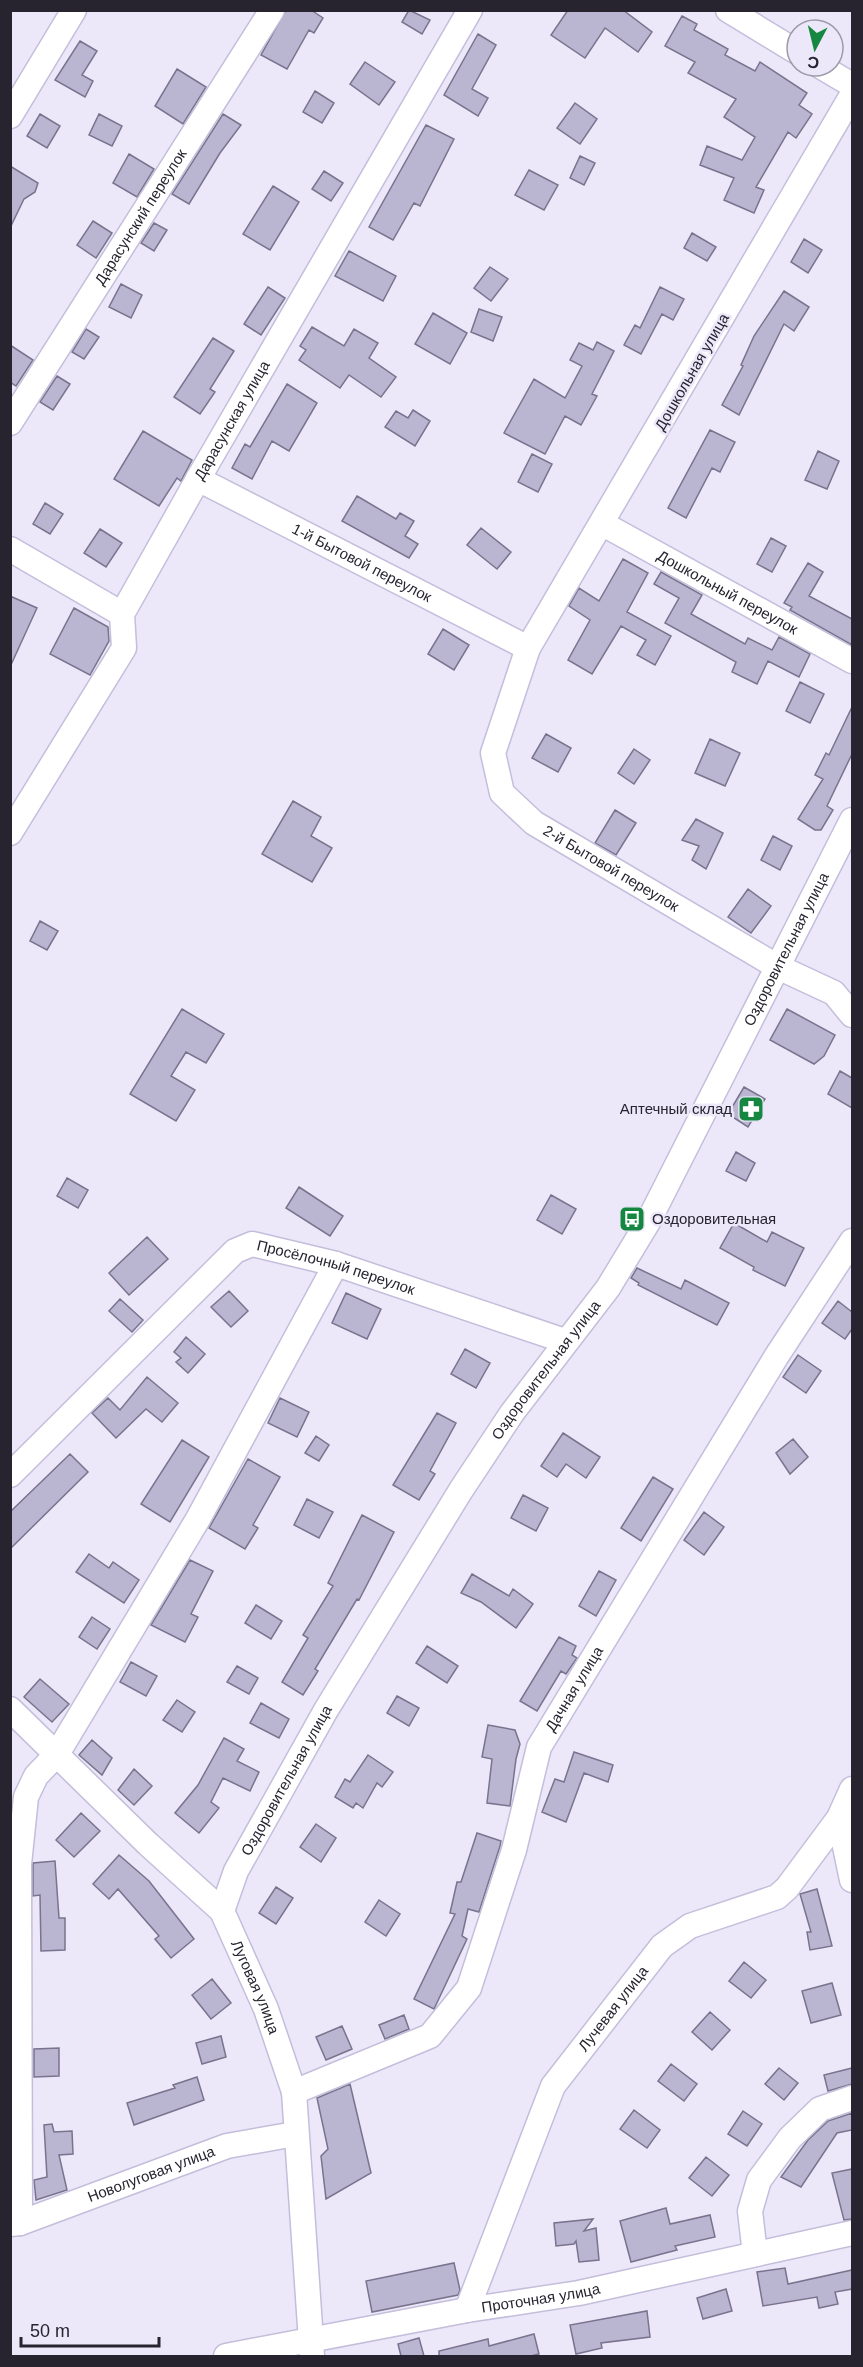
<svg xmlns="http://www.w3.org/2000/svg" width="863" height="2367" viewBox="0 0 863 2367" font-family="Helvetica,sans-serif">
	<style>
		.building { fill: #bab5d1; stroke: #79738d; stroke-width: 1.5 }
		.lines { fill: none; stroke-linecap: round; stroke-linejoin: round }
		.minor-casing { stroke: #c4bedb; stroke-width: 27 }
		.minor { stroke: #fff; stroke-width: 24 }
		.labels { text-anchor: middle; stroke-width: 5; stroke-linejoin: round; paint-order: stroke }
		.street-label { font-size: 15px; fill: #27242f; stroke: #ece8fa }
		.poi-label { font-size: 15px; fill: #27242f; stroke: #ece8fa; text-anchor: end }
	</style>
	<rect width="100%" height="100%" fill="#ece8fa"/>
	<path class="building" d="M311 10 323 18 314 33 309 30 287 69 261 55 286 10Z
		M409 10 430 20 422 34 402 22Z
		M568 10H623L652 32 638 52 605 28 585 58 551 35Z
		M682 16 697 24 694 30 728 49 725 55 755 71 760 62 807 93 799 105 812 114 796 138 788 132 756 187 764 190 754 213 724 200 734 178 700 165 707 146 742 160 755 137 724 117 736 99 688 73 695 62 665 46Z
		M478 34 496 45 472 89 488 98 478 116 444 95Z
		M80 41 97 51 82 75 93 81 85 97 55 80Z
		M365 62 395 82 379 105 350 84Z
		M177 69 206 87 183 124 155 106Z
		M315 91 334 103 322 123 303 112Z
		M575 103 597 119 580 144 557 128Z
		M40 114 60 126 47 148 27 136Z
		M99 114 122 126 112 146 89 135Z
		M223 114 241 125 220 153 189 204 172 194Z
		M426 125 454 139 420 206 414 203 393 240 369 227Z
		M129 154 154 169 137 197 113 183Z
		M580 156 595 163 584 185 570 178Z
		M10 166 38 183 35 192 24 199 10 228Z
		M529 170 558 185 544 210 515 195Z
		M324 171 343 183 331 201 312 189Z
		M273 186 299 202 270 250 243 234Z
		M93 221 112 233 96 258 77 245Z
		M154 223 167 230 154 251 141 243Z
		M692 233 716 247 707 261 684 248Z
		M804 239 822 250 808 273 791 262Z
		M349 251 396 276 383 301 335 276Z
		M490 267 508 279 491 301 474 288Z
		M121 284 142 295 131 318 109 307Z
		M268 287 285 298 261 335 244 324Z
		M660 287 684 299 673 320 662 314 641 354 624 345 635 325 640 328Z
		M784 291 809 307 794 331 784 324 739 415 722 405 743 366 741 365 754 336Z
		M479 309 502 317 493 341 471 332Z
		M433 313 467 333 450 364 415 344Z
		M312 327 344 346 354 329 378 343 369 358 396 377 381 397 349 375 340 388 299 360 306 350 300 346Z
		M86 329 99 337 84 359 72 352Z
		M213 338 234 351 210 389 215 392 200 414 174 397Z
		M597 342 614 351 592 394 597 396 581 425 565 416 545 454 504 433 534 379 565 398 582 366 570 360 579 343 593 350Z
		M10 345 33 360 16 386 10 382Z
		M57 376 70 384 53 410 40 402Z
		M287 384 317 403 289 451 272 441 252 479 232 468 245 444 250 447Z
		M413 410 430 421 415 446 385 427 396 411 408 418Z
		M710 430 735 442 720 472 712 468 686 518 668 508Z
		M143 431 192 460 181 481 177 478 159 506 114 479Z
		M818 451 839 461 827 489 805 480Z
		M532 454 552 464 538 492 518 482Z
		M357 496 396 519 400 513 414 521 405 536 418 544 409 558 342 521Z
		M45 503 63 514 50 534 33 524Z
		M481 528 511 552 497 569 467 545Z
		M100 529 122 543 106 567 84 553Z
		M771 538 786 546 772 572 757 564Z
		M623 559 648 573 627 612 671 636 655 665 637 655 646 640 621 626 592 674 568 660 590 620 569 606 579 588 599 601Z
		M808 563 823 572 809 596 852 619V645L790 610 792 607 784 603Z
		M661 572 702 595 691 614 745 644 748 638 772 650 779 637 810 654 799 677 768 661 757 684 732 672 736 662 665 623 679 598 654 584Z
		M10 596 37 608 10 667Z
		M74 608 108 627 109 641 90 675 50 654Z
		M443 629 469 645 454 670 428 654Z
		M800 682 824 694 810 723 786 711Z
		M852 707V754L827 806 833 810 821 830H815L798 819 823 779 815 775 826 753 829 755Z
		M546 734 571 748 558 772 532 758Z
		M710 739 740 753 725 786 695 773Z
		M634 749 650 760 634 784 618 773Z
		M293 801 321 817 311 836 332 848 312 882 262 854Z
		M615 810 636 823 616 855 595 843Z
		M696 819 723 833 706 869 692 860 699 846 682 840Z
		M773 836 792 846 780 870 761 860Z
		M748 889 771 906 751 933 728 917Z
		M40 921 58 931 47 950 30 941Z
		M182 1009 224 1034 206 1063 186 1052 171 1076 195 1090 176 1121 130 1094Z
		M787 1009 835 1035 824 1056 814 1064 770 1040Z
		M840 1071 852 1078V1108L828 1094Z
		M744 1087 765 1099 748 1127 728 1114Z
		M736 1152 755 1163 746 1181 726 1171Z
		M67 1178 88 1190 78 1208 57 1196Z
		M299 1187 343 1216 330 1236 286 1208Z
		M551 1195 576 1209 562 1234 537 1220Z
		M734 1223 767 1242 772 1232 804 1248 785 1286 753 1270 754 1267 720 1248Z
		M147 1237 168 1259 129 1295 109 1273Z
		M637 1268 681 1289 685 1280 729 1303 717 1325 638 1285 639 1283 631 1278Z
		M229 1291 248 1311 231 1327 211 1307Z
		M346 1293 381 1309 367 1339 332 1323Z
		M120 1299 143 1320 132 1332 109 1311Z
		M838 1301 852 1312V1329L845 1339 822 1323Z
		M186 1337 205 1354 188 1373 176 1362 181 1358 174 1352Z
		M465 1349 490 1363 476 1388 451 1374Z
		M798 1355 821 1371 806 1393 783 1377Z
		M147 1377 178 1403 162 1422 146 1409 116 1438 92 1413 108 1398 120 1410Z
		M280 1398 309 1412 297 1437 268 1423Z
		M437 1413 456 1423 430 1471 435 1474 419 1500 393 1485Z
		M563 1433 600 1457 586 1478 566 1464 557 1477 541 1466Z
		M316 1436 329 1445 319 1461 305 1453Z
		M793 1439 808 1457 790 1474 776 1453Z
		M182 1440 209 1457 170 1522 141 1504Z
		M70 1454 88 1472 10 1549V1512Z
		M248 1459 280 1477 253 1525 258 1528 245 1549 209 1528Z
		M653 1477 673 1489 641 1541 621 1528Z
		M523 1495 548 1508 536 1531 511 1518Z
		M307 1499 333 1512 319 1538 294 1525Z
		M704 1512 724 1527 704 1555 684 1540Z
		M362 1515 394 1532 359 1600 357 1599 315 1669 318 1671 303 1695 282 1682 308 1638 303 1635 333 1586 328 1583Z
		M89 1554 109 1568 113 1562 139 1580 124 1603 76 1572Z
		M190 1560 213 1571 191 1614 198 1617 185 1642 151 1625Z
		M599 1571 616 1580 596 1616 579 1606Z
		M472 1574 509 1596 513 1589 533 1604 516 1628 481 1602 461 1593Z
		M256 1605 282 1621 271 1639 245 1623Z
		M92 1617 110 1629 97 1649 79 1637Z
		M559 1637 576 1646 572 1655 577 1658 566 1674 561 1671 537 1711 520 1701Z
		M427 1646 458 1666 447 1683 416 1663Z
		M131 1662 157 1676 146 1696 120 1682Z
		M237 1666 258 1678 249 1694 227 1682Z
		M40 1679 69 1704 52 1722 24 1697Z
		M397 1696 419 1708 409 1726 387 1713Z
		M177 1700 195 1712 182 1732 163 1720Z
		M261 1703 289 1719 279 1738 250 1723Z
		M488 1725 515 1730 520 1744 516 1759 510 1806 487 1803 492 1759 482 1757Z
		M224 1738 244 1749 237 1761 259 1772 250 1791 223 1778 211 1802 219 1808 199 1833 175 1813 198 1785Z
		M92 1740 112 1758 102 1775 79 1755Z
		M574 1752 613 1765 608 1782 584 1773 566 1822 542 1812 555 1779 564 1782Z
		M368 1755 393 1772 382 1787 377 1783 363 1808 356 1803 353 1808 335 1797 345 1779 350 1782Z
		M134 1769 152 1786 134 1805 118 1790Z
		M81 1813 100 1831 74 1857 56 1840Z
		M316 1824 336 1838 321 1862 300 1847Z
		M477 1833 501 1841 500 1846 479 1912 468 1909 462 1936 467 1939 434 2009 414 1999 455 1914 450 1913 457 1882H461Z
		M119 1855 149 1881 194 1939 171 1958 155 1939 159 1936 118 1889 109 1899 93 1884Z
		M55 1861 59 1918H65V1950L41 1951 40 1895 33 1896V1863Z
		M276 1887 293 1898 276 1924 259 1913Z
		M817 1889 832 1946 810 1950 807 1932H811L800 1894Z
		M379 1900 400 1914 386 1936 365 1922Z
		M744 1962 766 1980 751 1998 729 1981Z
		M212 1979 231 2003 211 2019 192 1995Z
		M832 1983 841 2015 811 2023 802 1991Z
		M710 2012 730 2030 712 2050 692 2032Z
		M404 2015 409 2029 385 2039 379 2025Z
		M342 2026 352 2049 326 2060 316 2037Z
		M221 2036 226 2057 202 2064 196 2043Z
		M59 2048V2076L34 2077V2049Z
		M671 2064 697 2084 684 2101 658 2081Z
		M779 2068 798 2083 784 2100 765 2084Z
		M852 2068V2084L828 2091 824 2075Z
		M197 2077 204 2100 134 2125 127 2103 175 2088 173 2085Z
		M350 2084 371 2173 326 2199 321 2156 328 2149 317 2098Z
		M634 2110 660 2130 647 2148 620 2129Z
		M743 2111 762 2124 747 2146 728 2134Z
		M852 2113V2130L837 2133 801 2187 781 2177 808 2140 828 2121Z
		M52 2124 54 2132 72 2131 73 2154 59 2155 67 2190 36 2200 34 2180 47 2177 44 2125Z
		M706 2157 729 2175 712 2196 689 2178Z
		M852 2169V2219L844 2220 832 2173Z
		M666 2208 670 2224 710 2215 715 2237 675 2246 677 2250 631 2262 620 2221Z
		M593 2219 584 2231 596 2228 599 2260 579 2262 576 2241 574 2244 556 2246 554 2223Z
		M454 2263 460 2290 458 2295 372 2312 366 2281Z
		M785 2268 788 2284 852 2270V2289L835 2292 838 2304 819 2308 817 2297 763 2306 757 2272Z
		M726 2289 732 2311 703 2319 697 2298Z
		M647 2311 650 2337 601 2343 602 2348 576 2354 570 2325Z
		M534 2334 539 2354 531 2356H439V2351L488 2339 489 2346Z
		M419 2338 424 2356H401L398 2344Z"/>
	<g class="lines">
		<g class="minor-casing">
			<g id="minor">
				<path d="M728 10 797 52"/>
				<path d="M820 66 852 85"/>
				<path id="s1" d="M852 95 528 648 493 753 502 793 534 823 778 967 834 993 852 1015"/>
				<path d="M10 116 74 10"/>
				<path id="s2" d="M10 423 272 10"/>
				<path id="s3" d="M198 479 528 648"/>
				<path id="s4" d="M603 524 852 661"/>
				<path d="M10 549 122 614"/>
				<path id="s5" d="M10 833 124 648 122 614 198 479 470 10"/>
				<path id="s6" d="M10 1475 235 1251 252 1244 336 1264 565 1341"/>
				<path id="s7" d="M10 1709 148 1844 222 1911 266 2009 294 2092 312 2356"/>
				<path d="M839 1818 852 1880"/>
				<path id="s8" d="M222 1911 236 1871 326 1710 461 1490 512 1413 608 1288 648 1222 852 820"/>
				<path id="s9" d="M294 2092 430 2036 469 1988 514 1850 539 1747 776 1357 852 1241"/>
				<path d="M20 2223 19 1864 26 1797 36 1776 57 1754 198 1519 336 1264"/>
				<path id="s10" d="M10 2224 20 2223 227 2146 295 2134"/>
				<path d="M755 2254 750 2211 759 2180 790 2138 820 2109 852 2098"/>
				<path id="s11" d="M467 2310 553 2086 662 1946 690 1926 777 1897 787 1888 839 1818 852 1789"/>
				<path id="s12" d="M226 2356 467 2310 579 2293 852 2233"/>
			</g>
		</g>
		<use href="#minor" class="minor"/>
	</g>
	<defs>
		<g id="pharmacy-square" transform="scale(1.35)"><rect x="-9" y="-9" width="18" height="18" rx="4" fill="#168740" stroke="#ece8fa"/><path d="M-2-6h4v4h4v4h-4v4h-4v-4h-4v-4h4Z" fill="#fff"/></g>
		<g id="bus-square" transform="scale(1.35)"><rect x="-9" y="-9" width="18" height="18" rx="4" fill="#168740" stroke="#ece8fa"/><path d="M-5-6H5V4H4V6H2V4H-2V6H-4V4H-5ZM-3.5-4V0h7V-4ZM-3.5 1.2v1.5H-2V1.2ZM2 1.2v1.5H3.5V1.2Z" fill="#fff"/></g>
	</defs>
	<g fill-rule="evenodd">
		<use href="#pharmacy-square" x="751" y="1109"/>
		<use href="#bus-square" x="632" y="1219"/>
	</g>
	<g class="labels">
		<g class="street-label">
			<text dy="5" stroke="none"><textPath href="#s2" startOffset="244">Дарасунский переулок</textPath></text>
			<text transform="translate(692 372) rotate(-60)" y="5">Дошкольная улица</text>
			<text dy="5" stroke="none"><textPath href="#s5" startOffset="474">Дарасунская улица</textPath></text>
			<text dy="5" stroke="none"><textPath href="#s3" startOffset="184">1-й Бытовой переулок</textPath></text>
			<text dy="5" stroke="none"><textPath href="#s4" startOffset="142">Дошкольный переулок</textPath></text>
			<text dy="5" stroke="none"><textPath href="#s1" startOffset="926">2-й Бытовой переулок</textPath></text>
			<text dy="5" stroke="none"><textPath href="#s8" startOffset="1118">Оздоровительная улица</textPath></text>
			<text dy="5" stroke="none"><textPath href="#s6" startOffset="423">Просёлочный переулок</textPath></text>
			<text dy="5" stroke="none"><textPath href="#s8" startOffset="632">Оздоровительная улица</textPath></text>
			<text dy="5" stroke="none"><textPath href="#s9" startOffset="528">Дачная улица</textPath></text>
			<text dy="5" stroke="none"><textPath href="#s8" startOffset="146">Оздоровительная улица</textPath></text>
			<text dy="5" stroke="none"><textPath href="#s7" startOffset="376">Луговая улица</textPath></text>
			<text dy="5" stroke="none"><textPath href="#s11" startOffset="338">Лучевая улица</textPath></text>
			<text dy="5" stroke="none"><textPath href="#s10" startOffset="150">Новолуговая улица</textPath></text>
			<text dy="5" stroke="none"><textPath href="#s12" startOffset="320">Проточная улица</textPath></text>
		</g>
		<g class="poi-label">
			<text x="732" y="1114">Аптечный склад</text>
			<text x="652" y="1224" text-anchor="start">Оздоровительная</text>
		</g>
	</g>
	<rect width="863" height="2367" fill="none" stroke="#27242f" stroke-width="24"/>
	<g transform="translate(815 48) rotate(187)"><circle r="28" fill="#ece8fa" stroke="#9d9aa9" stroke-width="1.5"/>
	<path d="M0-4.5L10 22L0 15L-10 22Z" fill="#168740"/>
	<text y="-9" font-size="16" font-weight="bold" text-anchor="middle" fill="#27242f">С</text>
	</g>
	<path d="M21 2337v9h138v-9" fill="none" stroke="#27242f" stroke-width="3"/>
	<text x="30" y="2337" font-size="18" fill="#27242f" stroke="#ece8fa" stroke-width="4.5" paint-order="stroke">50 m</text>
</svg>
